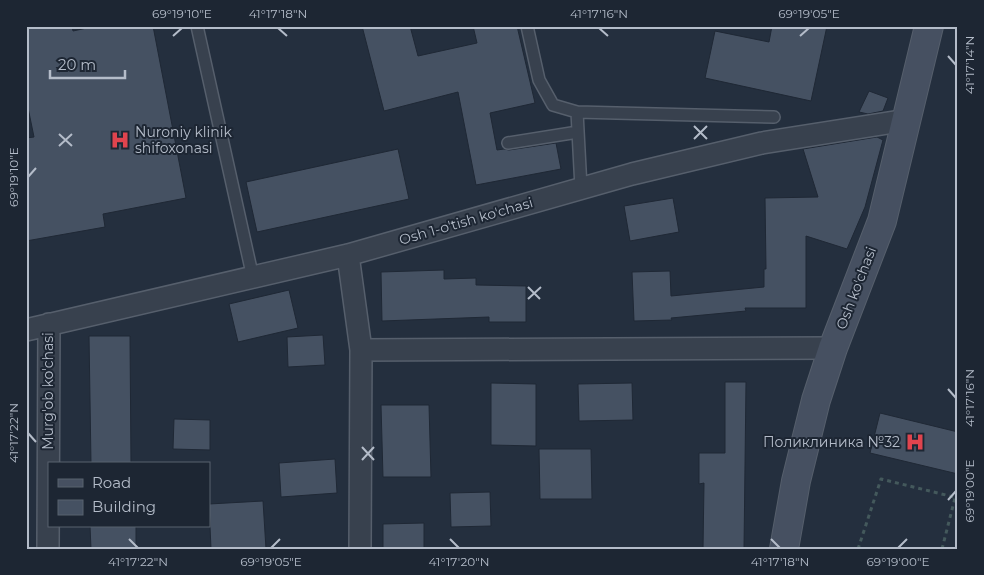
<svg xmlns="http://www.w3.org/2000/svg" width="984" height="575" viewBox="0 0 984 575" font-family="Montserrat,sans-serif">
	<style>
		.building { fill: #455162; stroke: #1f2835 }
		.lines { fill: none; stroke-linecap: round; stroke-linejoin: round }
		.lane-casing { stroke: #565f6c; stroke-width: 14 }
		.street-casing { stroke: #565f6c; stroke-width: 24 }
		.secondary-casing { stroke: #565f6c; stroke-width: 30 }
		.path { stroke: #44595c; stroke-width: 3; stroke-dasharray: 4 4; stroke-linecap: butt }
		.lane { stroke: #38414e; stroke-width: 11 }
		.street { stroke: #38414e; stroke-width: 21 }
		.secondary { stroke: #465061; stroke-width: 28 }
		.ticks { fill: none; stroke: #b4bcc9; stroke-width: 2 }
		.labels { text-anchor: middle; stroke-width: 4; stroke-linejoin: round; paint-order: stroke }
		.poi-label { font-size: 14px; fill: #b4bcc9; stroke: #1d2633; text-anchor: start }
		.street-label { font-size: 14px; fill: #b4bcc9; stroke: #1d2633 }
		.neatline { fill: none; stroke: #b4bcc9; stroke-width: 2 }
		.ticks-label { font-size: 12px; text-anchor: middle; fill: #b4bcc9 }
	</style>
	<rect width="100%" height="100%" fill="#242f3e"/>
	<path class="building" d="M26 26H72L73 31 96 26H153L186 198 103 214 105 227 26 241V138L34 137 26 98Z
		M362 26H410L418 56 477 43 473 26H517L535 103 490 113 497 150 504 149 509 150 556 143 561 169 476 185 458 92 384 111Z
		M772 26H827L811 101 705 78 715 31 769 42Z
		M869 91 888 98 883 111 868 114 859 112Z
		M877 137 883 140 865 207 847 249 806 236V308H745L746 311 671 318 672 320 634 321 632 272 670 271 671 296 764 287V269H766L765 198 818 197 803 149Z
		M398 149 409 199 257 232 246 182Z
		M673 198 679 232 630 241 624 206Z
		M444 270V279L476 278V285L526 286V322H489V317L382 321 381 272Z
		M289 290 298 328 238 342 229 304Z
		M323 335 325 365 288 367 287 337Z
		M89 336H130L131 464H91Z
		M725 382H746L744 549H703L704 483 699 484V453H725Z
		M491 383 536 384V446L491 445Z
		M632 383 633 420 579 421 578 384Z
		M381 405H429L431 477H383Z
		M880 413 958 432V474L870 453Z
		M174 419 210 420V450L173 449Z
		M539 449H591L592 499H540Z
		M335 459 337 493 281 497 279 463Z
		M490 492 491 526 451 527 450 493Z
		M263 501 266 549H211L209 504Z
		M424 523V549H383V524Z
		M90 526H136V549H91Z"/>
	<g class="lines">
		<g class="lane-casing">
			<path id="lane" d="M197 26 253 278
				M527 26 539 80 553 105 577 112
				M508 143 578 132
				M581 188 577 112 774 117"/>
		</g>
		<g class="street-casing">
			<path id="street" d="M348 255 361 350 360 549
				M26 330 348 255 632 174 762 143 907 120
				M361 350 833 348
				M48 549 49 324"/>
		</g>
		<g class="secondary-casing">
			<path id="secondary" d="M784 549 796 481 816 400 833 348 882 221 929 26"/>
		</g>
		<path class="path" d="M858 549 881 479 958 498
			M942 549 955 498"/>
		<use href="#lane" class="lane"/>
		<use href="#street" class="street"/>
		<use href="#secondary" class="secondary"/>
	</g>
	<path class="ticks" d="M278 28 287 36M599 28 608 36M173 36 182 28M800 36 809 28M948 56 956 65M694 126 707 139M59 134 72 146M694 139 707 126M59 146 72 134M28 177 36 168M528 287 540 299M528 299 541 287M948 389 956 398M28 433 36 442M362 447 374 460M362 460 374 447M948 500 956 491M129 539 138 548M450 539 459 548M771 539 780 548M271 548 280 539M898 548 907 539"/>
	<defs>
		<g id="hospital-bare" transform="scale(1.5)"><path d="M-5-5h3v3.5h4V-5h3V5h-3V1.5h-4V5h-3Z" fill="#e0444e" stroke="#1d2633" stroke-width="2.5" paint-order="stroke"/></g>
	</defs>
	<g fill-rule="evenodd">
		<use href="#hospital-bare" x="120" y="140"/>
		<use href="#hospital-bare" x="915" y="442"/>
	</g>
	<g class="labels">
		<g class="poi-label">
			<text x="135" y="137">Nuroniy klinik<tspan x="135" dy="16">shifoxonasi</tspan></text>
			<text x="900" y="447" text-anchor="end">Поликлиника №32</text>
		</g>
		<g class="street-label">
			<text transform="translate(466 221) rotate(-16)" y="5">Osh 1-o'tish ko'chasi</text>
			<text transform="translate(856 288) rotate(-69)" y="5">Osh ko'chasi</text>
			<text transform="translate(48 391) rotate(-90)" y="5">Murg'ob ko'chasi</text>
		</g>
	</g>
	<rect width="984" height="575" fill="none" stroke="#1d2633" stroke-width="55"/>
	<rect x="48" y="462" width="162" height="65" fill="#1d2633" stroke="#59626f"/>
	<rect x="58" y="479" width="25" height="8" fill="#465061" stroke="#59626f"/>
	<text x="92" y="488" font-size="15" fill="#b4bcc9">Road</text>
	<rect x="58" y="500" width="25" height="15" fill="#455162" stroke="#59626f"/>
	<text x="92" y="512" font-size="15" fill="#b4bcc9">Building</text>
	<path d="M50 70v8h75v-8" fill="none" stroke="#b4bcc9" stroke-width="2.5"/>
	<text x="58" y="70" font-size="15" fill="#b4bcc9" stroke="#1d2633" stroke-width="4" paint-order="stroke">20 m</text>
	<rect x="28" y="28" width="928" height="520" class="neatline"/>
	<g class="ticks-label">
		<text x="182" y="18">69°19'10"E</text>
		<text x="278" y="18">41°17'18"N</text>
		<text x="599" y="18">41°17'16"N</text>
		<text x="809" y="18">69°19'05"E</text>
		<text transform="translate(970 65) rotate(-90)" y="4">41°17'14"N</text>
		<text transform="translate(14 177) rotate(-90)" y="4">69°19'10"E</text>
		<text transform="translate(970 398) rotate(-90)" y="4">41°17'16"N</text>
		<text transform="translate(14 433) rotate(-90)" y="4">41°17'22"N</text>
		<text transform="translate(970 491) rotate(-90)" y="4">69°19'00"E</text>
		<text x="138" y="566">41°17'22"N</text>
		<text x="271" y="566">69°19'05"E</text>
		<text x="459" y="566">41°17'20"N</text>
		<text x="780" y="566">41°17'18"N</text>
		<text x="898" y="566">69°19'00"E</text>
	</g>
</svg>
